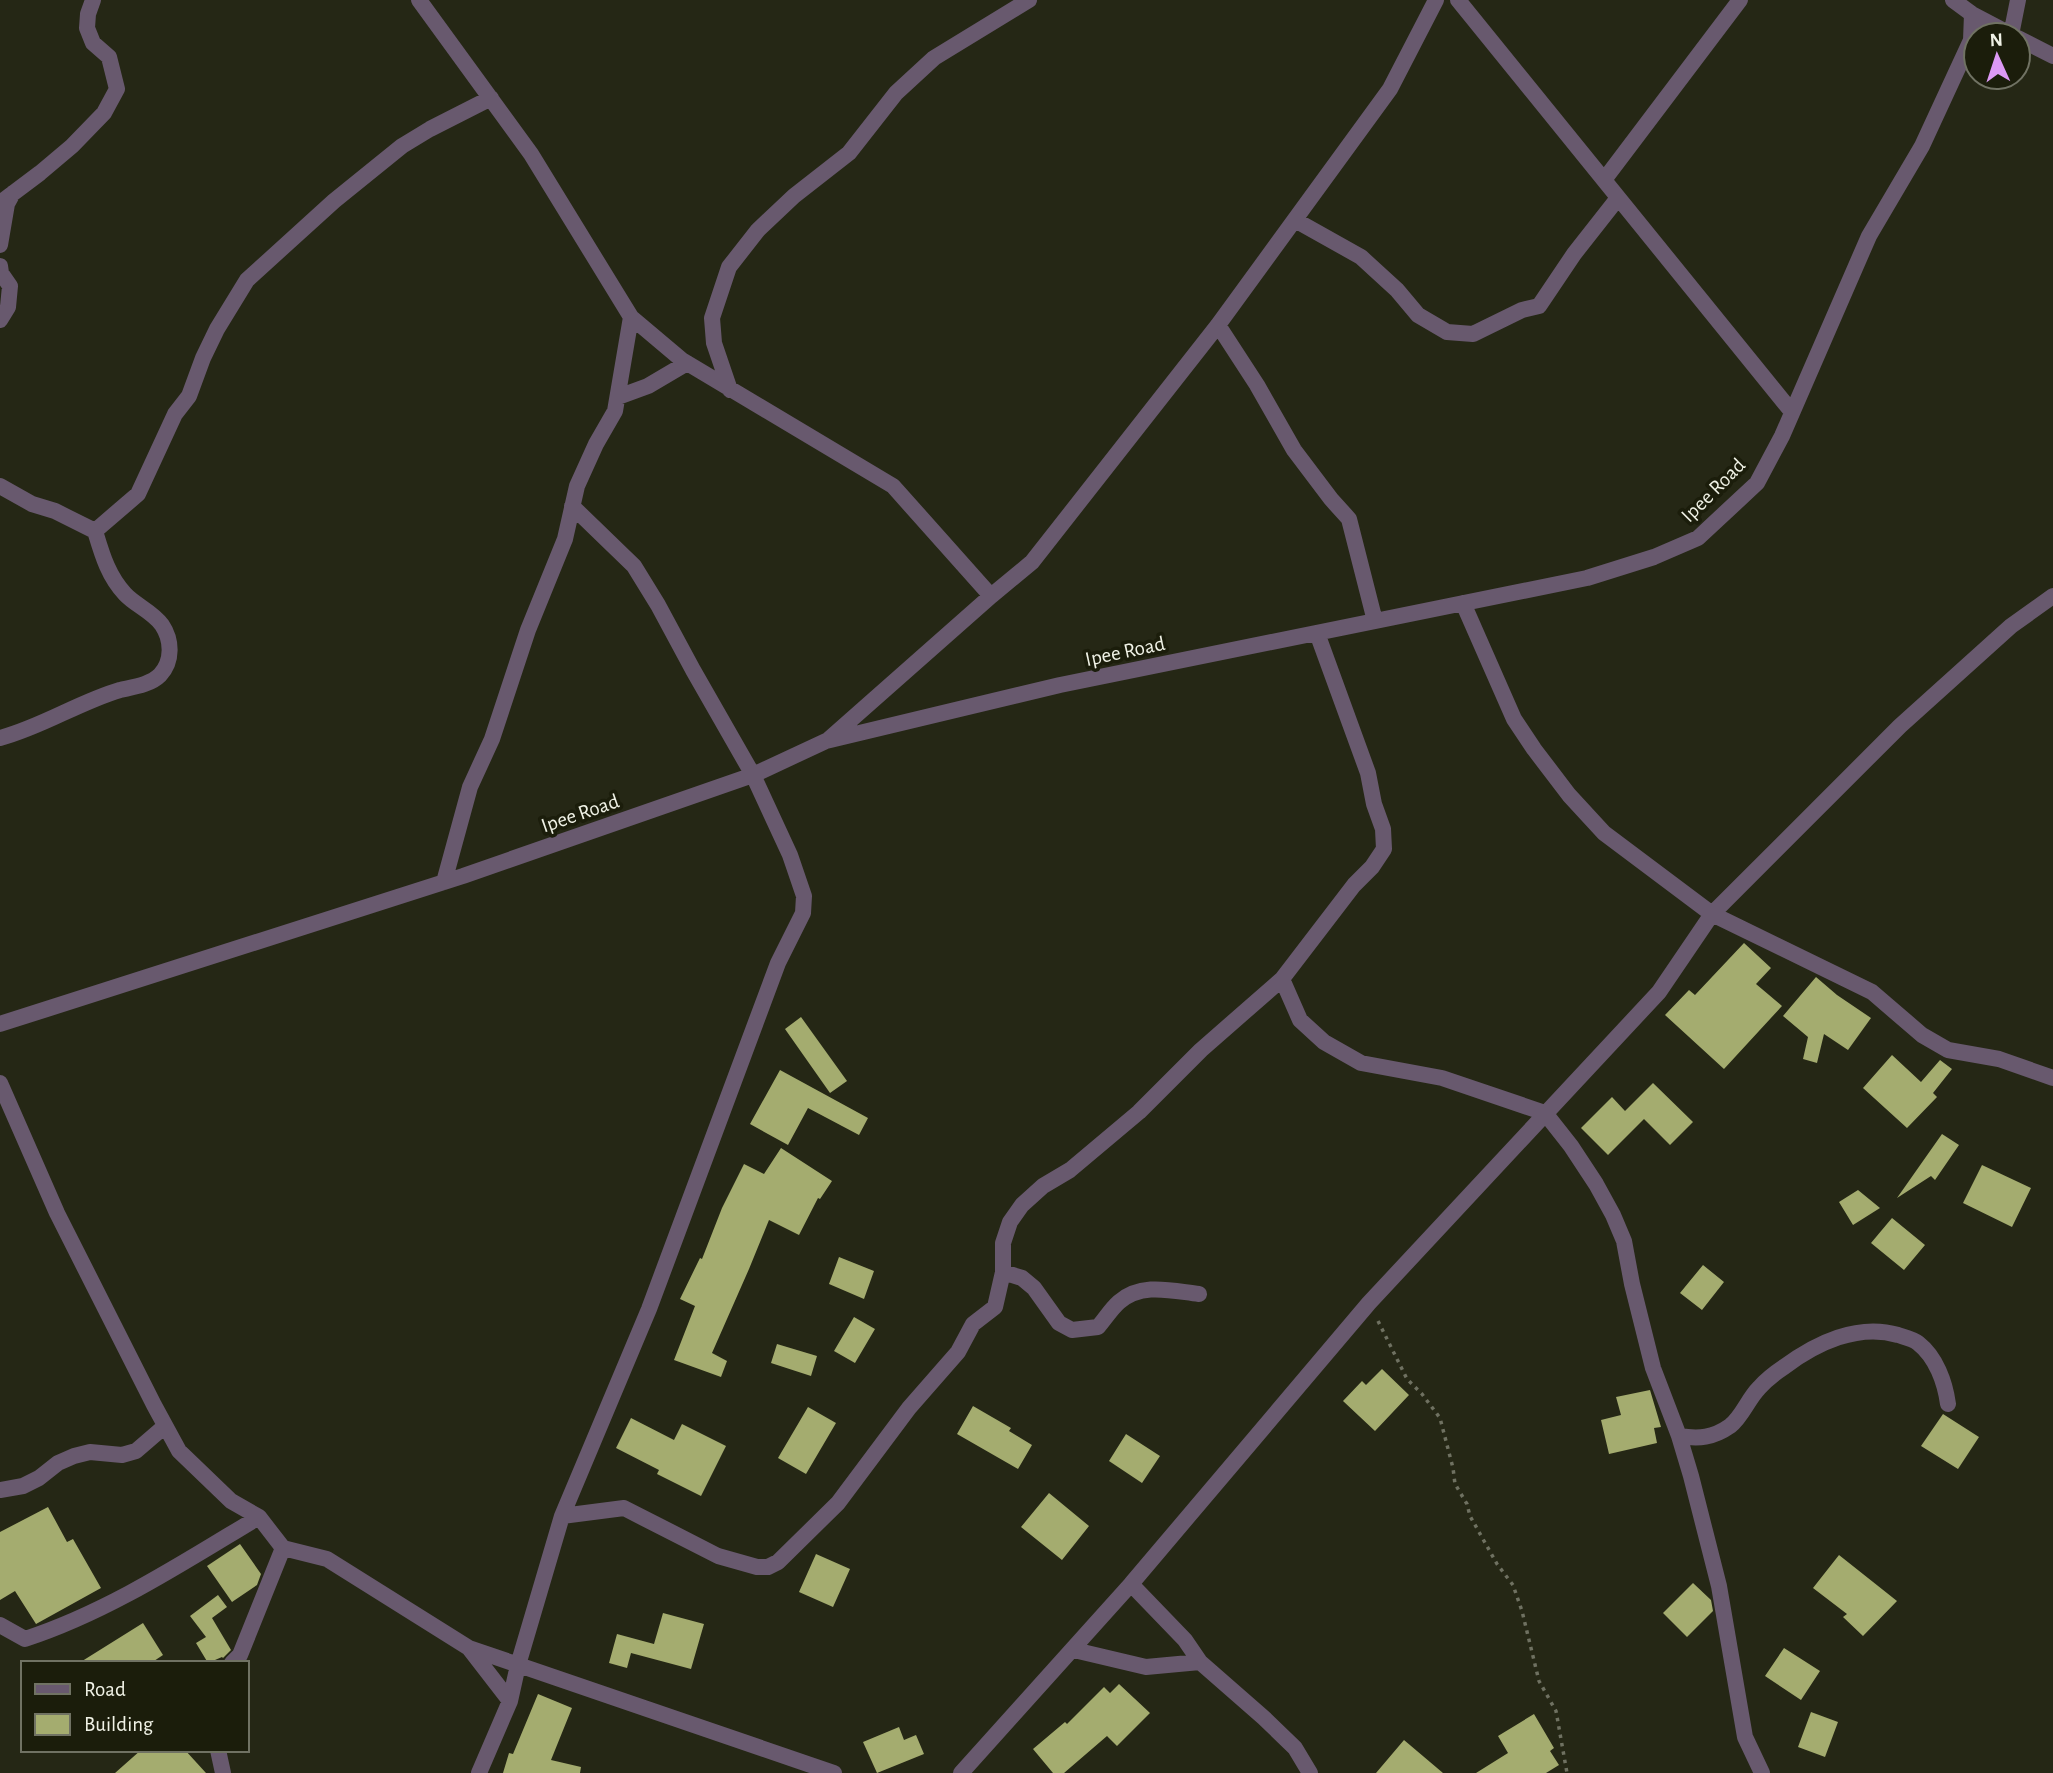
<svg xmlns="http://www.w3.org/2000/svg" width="2053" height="1773" viewBox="0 0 2053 1773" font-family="'Alegreya Sans',sans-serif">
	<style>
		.building { fill: #a4ac6f }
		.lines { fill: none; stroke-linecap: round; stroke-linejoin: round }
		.path { stroke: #6f7161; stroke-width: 3.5; stroke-dasharray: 3.5 5; stroke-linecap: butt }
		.street { stroke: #68596e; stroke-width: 16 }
		.labels { text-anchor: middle; stroke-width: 7; stroke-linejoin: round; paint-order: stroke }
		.street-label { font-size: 21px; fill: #f0f2e6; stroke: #1b1d0b }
	</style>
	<rect width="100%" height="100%" fill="#252715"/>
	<path class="building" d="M1744 943 1771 968 1756 984 1782 1006 1724 1069 1665 1015 1689 990 1695 995Z
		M1816 977 1837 995 1871 1018 1848 1050 1824 1034 1817 1063 1803 1059 1808 1037 1783 1016Z
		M801 1017 847 1081 830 1093 785 1029Z
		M1892 1055 1921 1082 1940 1060 1952 1069 1933 1093 1937 1097 1907 1128 1863 1088Z
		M780 1070 868 1118 859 1135 808 1108 788 1145 750 1124Z
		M1653 1083 1693 1122 1670 1145 1644 1119 1608 1155 1581 1128 1612 1097 1625 1111Z
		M1942 1134 1959 1145 1935 1180 1931 1176 1897 1198Z
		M781 1148 832 1181 820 1199 818 1198 799 1235 769 1220 749 1269 712 1353 727 1361 721 1377 674 1360 695 1306 680 1299 700 1258 702 1259 722 1208 744 1164 764 1174Z
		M1982 1165 2031 1188 2012 1227 1963 1203Z
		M1858 1190 1880 1208 1853 1225 1839 1202Z
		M1892 1218 1925 1245 1904 1270 1871 1243Z
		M839 1257 874 1271 864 1299 829 1284Z
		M1703 1265 1724 1282 1702 1310 1680 1293Z
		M854 1317 875 1329 855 1363 834 1351Z
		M777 1344 817 1356 811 1376 771 1363Z
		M1382 1369 1409 1395 1375 1431 1343 1401 1362 1381 1366 1385Z
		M1650 1390 1661 1427 1654 1428 1657 1443 1609 1454 1601 1420 1621 1415 1616 1397Z
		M973 1406 1011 1428 1009 1431 1032 1445 1018 1469 957 1434Z
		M808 1407 836 1423 806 1474 778 1458Z
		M1943 1414 1979 1437 1958 1469 1921 1446Z
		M631 1418 674 1440 682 1424 726 1446 701 1496 657 1474 659 1470 616 1448Z
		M1126 1434 1160 1456 1142 1483 1109 1461Z
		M1049 1493 1089 1526 1062 1560 1021 1527Z
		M48 1507 67 1542 73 1539 101 1588 36 1624 15 1591 0 1600V1532Z
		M240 1544 261 1574 257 1585 232 1602 207 1566Z
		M816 1554 850 1569 833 1607 799 1592Z
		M1839 1555 1897 1601 1863 1636 1843 1617 1847 1614 1813 1588Z
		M1693 1583 1711 1600 1713 1611 1687 1637 1663 1613Z
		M218 1595 227 1607 212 1618 231 1650 223 1658 222 1657 208 1663 196 1643 206 1637 190 1616Z
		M663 1613 704 1624 691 1669 631 1653 627 1668 609 1663 617 1634 654 1644Z
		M143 1623 163 1655 151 1663H79Z
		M1784 1648 1820 1671 1801 1700 1765 1676Z
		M1119 1684 1150 1713 1117 1746 1107 1736 1064 1773H1053L1033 1749 1065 1722 1067 1724 1104 1687 1110 1693Z
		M538 1694 572 1708 551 1760 581 1767 580 1773H503L509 1753 513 1754Z
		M1811 1712 1838 1722 1825 1757 1798 1747Z
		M1534 1714 1554 1748 1550 1751 1559 1765 1546 1773H1476L1508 1753 1498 1736Z
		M899 1727 904 1740 916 1735 924 1754 877 1773 863 1742Z
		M1404 1740 1443 1773H1376Z
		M141 1750H185L206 1773H115Z"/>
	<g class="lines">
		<path class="path" d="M1378 1321 1407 1379 1422 1394 1440 1418 1453 1468 1455 1484 1467 1504 1470 1516 1497 1564 1513 1585 1522 1611 1539 1681 1556 1711 1567 1773"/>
		<path class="street" d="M419 0 531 154 631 317 682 360 893 486 991 596
			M1458 0 1792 412
			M1953 0 1972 14 2012 35
			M2011 35 2018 0
			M2018 38 2053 56
			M1604 180 1740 0
			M0 203 40 173 72 146 104 113 117 89 109 57 93 43 87 28 88 14 93 0
			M1295 220 1361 257 1397 290 1418 315 1447 332 1473 334 1522 310 1539 306 1574 254 1618 198
			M0 245 7 204 13 193
			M0 266 1 273 10 286 8 307 0 320
			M1218 325 1257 385 1294 450 1331 499 1349 519 1375 621
			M730 390 714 343 712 318 729 267 758 230 794 196 849 153 896 93 934 58 1029 0
			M618 397 648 386 687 363
			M0 486 32 504 55 511 95 531C102 554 108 576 125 594 135 605 153 612 162 625 172 640 173 661 160 675 150 685 133 687 120 690 79 702 42 727 0 738
			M95 531 138 494 175 414 189 396 203 358 217 329 247 280 334 201 402 146 430 129 491 98
			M1463 603 1514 719 1534 749 1569 795 1604 833 1712 914 1872 992 1922 1035 1948 1050 1999 1059 2053 1078
			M828 740 991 596 1032 562 1218 325 1390 89 1436 0
			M444 882 470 787 492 739 528 630 565 539 577 486 596 444 615 411 631 317
			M1282 979 1300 1020 1324 1042 1361 1063 1442 1078 1545 1113 1571 1146 1596 1184 1613 1215 1624 1241 1632 1284 1653 1368 1679 1436 1691 1476 1719 1586 1745 1737 1762 1773
			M0 1024 463 876 753 775 826 741 1060 685 1587 578 1654 557 1698 538 1757 483 1782 436 1869 236 1922 146 1971 40 1972 14
			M0 1083 57 1213 154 1405 179 1451 231 1501 259 1517 283 1548 327 1559 469 1648 834 1773
			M1003 1272 1022 1278 1034 1288 1059 1323 1072 1330 1098 1327C1105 1319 1111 1309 1119 1302 1142 1282 1172 1291 1199 1294
			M1679 1436C1699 1439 1713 1438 1730 1426 1742 1417 1748 1399 1759 1388 1766 1380 1775 1373 1784 1367 1816 1343 1858 1323 1898 1335 1904 1337 1913 1339 1918 1343 1936 1357 1945 1382 1948 1404
			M0 1490 23 1486 39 1478 58 1463 74 1456 90 1452 122 1455 136 1451 165 1426
			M562 1516 624 1508 718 1556 757 1567H768L778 1562 838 1503 909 1408 958 1352 973 1324 995 1307 1003 1272V1243L1010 1222 1022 1205 1043 1186 1070 1170 1139 1112 1201 1050 1282 979 1354 885 1372 867 1384 849 1383 829 1374 804 1368 773 1317 633
			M1131 1584 1185 1640 1200 1662 1264 1718 1295 1748 1310 1773
			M0 1625 25 1639C108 1612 184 1562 259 1517
			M469 1648 510 1701
			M1074 1650 1146 1667 1200 1662
			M232 1663 240 1655 283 1548
			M218 1750 223 1773
			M479 1773 510 1701 518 1665 562 1516 649 1309 778 963 803 913 804 896 790 855 753 775 693 670 658 605 634 566 572 506
			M961 1773 1131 1584 1369 1303 1659 992 1712 914 1900 726 2011 626 2053 596"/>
	</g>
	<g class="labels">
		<g class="street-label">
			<text transform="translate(1713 490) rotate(-45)" y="7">Ipee Road</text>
			<text transform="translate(1125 651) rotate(-12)" y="7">Ipee Road</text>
			<text transform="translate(580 813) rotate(-19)" y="7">Ipee Road</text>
		</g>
	</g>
	<rect x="21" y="1661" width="228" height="91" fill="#1b1d0b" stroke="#707263" stroke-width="2"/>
	<rect x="35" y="1684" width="35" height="10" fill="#68596e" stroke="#707263" stroke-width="2"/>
	<text x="84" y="1696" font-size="21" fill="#f0f2e6">Road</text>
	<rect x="35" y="1714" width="35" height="21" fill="#a4ac6f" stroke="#707263" stroke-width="2"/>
	<text x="84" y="1731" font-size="21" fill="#f0f2e6">Building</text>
	<g transform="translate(1997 56) rotate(357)"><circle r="33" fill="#1b1d0b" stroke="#707263" stroke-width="2"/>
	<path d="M0-5L12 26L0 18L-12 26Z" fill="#dc99f5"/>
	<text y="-10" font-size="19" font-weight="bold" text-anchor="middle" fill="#f0f2e6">N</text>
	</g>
</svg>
